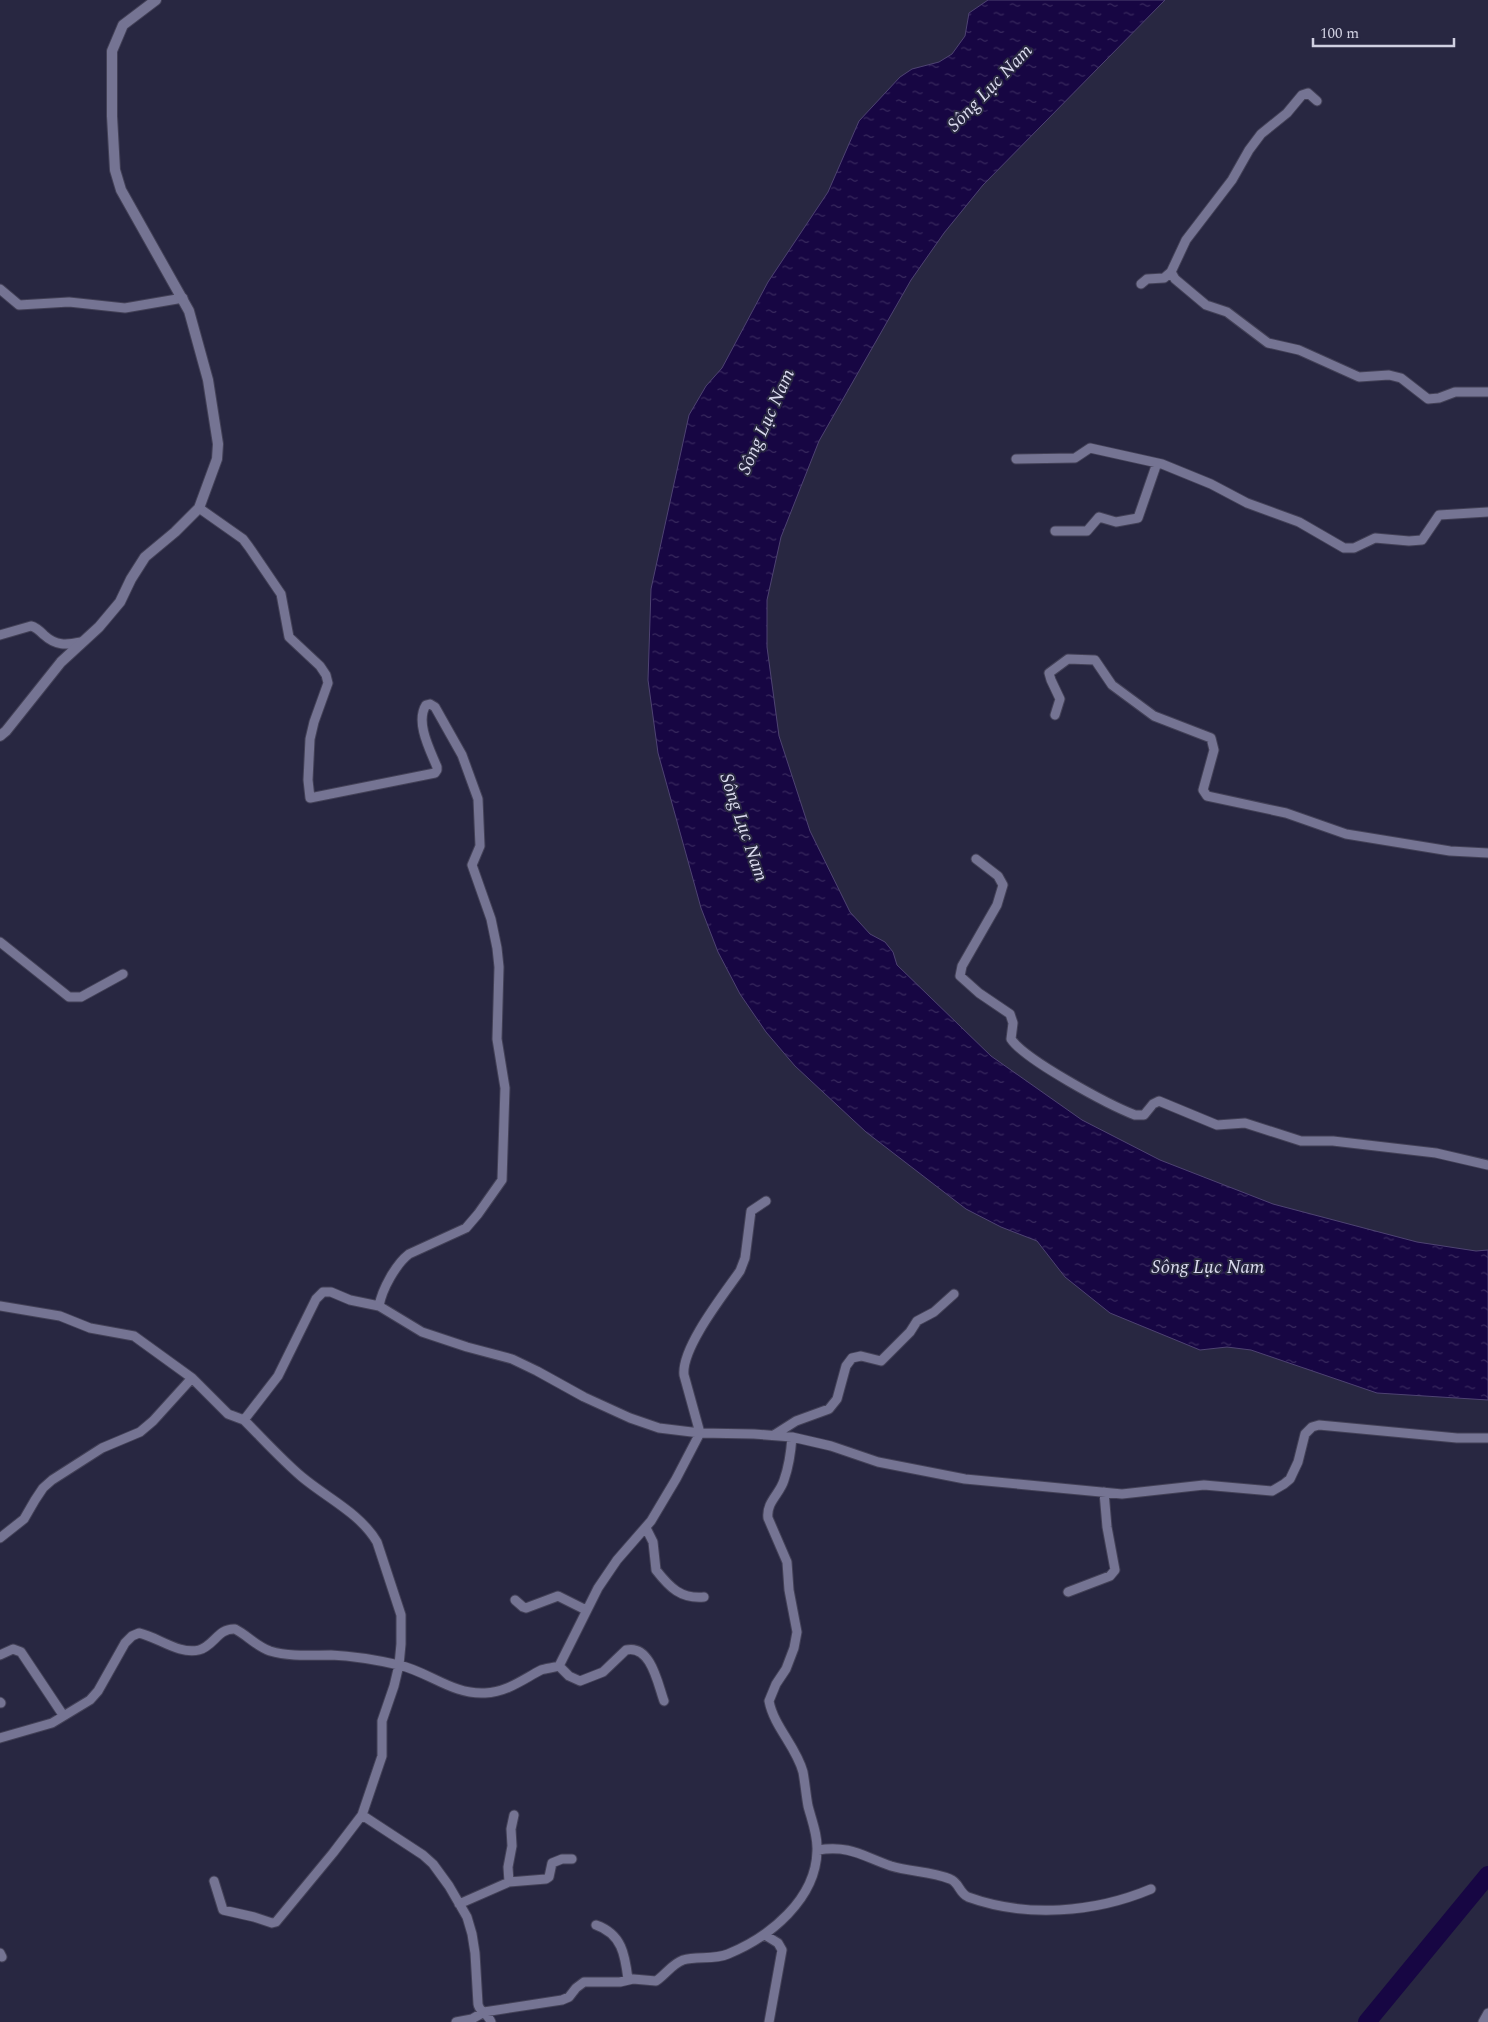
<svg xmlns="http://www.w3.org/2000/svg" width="1488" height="2022" viewBox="0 0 1488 2022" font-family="Spectral,serif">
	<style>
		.water { fill: url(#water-ripples); stroke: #4e4372 }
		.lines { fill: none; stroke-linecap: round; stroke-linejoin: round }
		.river { stroke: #170643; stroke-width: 18 }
		.minor-casing { stroke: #434157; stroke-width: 11 }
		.tertiary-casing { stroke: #434157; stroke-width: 12 }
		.minor { stroke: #757493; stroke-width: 9 }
		.tertiary { stroke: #757493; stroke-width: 10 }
		.labels { text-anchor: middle; stroke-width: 4; stroke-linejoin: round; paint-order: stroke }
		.water-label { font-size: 19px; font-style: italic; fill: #dbdbef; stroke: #282741 }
	</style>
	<defs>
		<pattern id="water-ripples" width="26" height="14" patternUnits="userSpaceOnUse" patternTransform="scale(1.25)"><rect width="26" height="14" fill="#170643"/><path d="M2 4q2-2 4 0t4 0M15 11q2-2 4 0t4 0" fill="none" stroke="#38295e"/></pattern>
	</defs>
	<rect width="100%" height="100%" fill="#282741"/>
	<path class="water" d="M988 0H1165L983 185 944 233 911 280 819 441 781 537 767 600V647L779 736 810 831 850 912 870 934 885 942 893 952 897 965 991 1056 1082 1120 1160 1160 1273 1204 1417 1242 1476 1251 1488 1250V1400L1377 1393 1251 1350 1227 1347 1200 1350 1110 1313 1065 1277 1037 1241 1001 1227 966 1209 866 1132 795 1066 766 1032 740 994 718 952 701 908 658 753 648 680 651 589 689 415 706 386 722 368 768 282 828 192 859 121 900 77 912 69 939 62 952 54 965 36 969 13Z"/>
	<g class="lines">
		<path class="river" d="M1367 2022 1488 1875"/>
		<g class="minor-casing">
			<path id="minor" d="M1171 272 1175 279 1206 305 1227 312 1268 343 1299 350 1359 377 1389 375 1401 378 1428 399 1439 398 1455 392H1488
				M1141 284 1147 279 1164 278 1171 272 1186 240 1232 180 1249 150 1261 134 1287 113 1302 95 1308 93 1317 101
				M0 289 19 305 69 302 125 308 183 298
				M1016 459 1075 458 1090 448 1162 464 1211 484 1247 503 1299 522 1344 548H1354L1375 538 1409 541 1422 540 1439 515 1488 512
				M199 508 243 539 249 547 281 594 289 637 320 666 326 675 328 683 314 722 310 739 308 780 310 798 435 773 437 770V767C430 750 415 722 426 705L430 704 435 707 462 755 478 799 480 846 472 865 491 919 497 948 499 967 497 1039 505 1088 502 1180 478 1214 466 1228 409 1254C396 1264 382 1289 379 1306
				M1055 531H1087L1099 517 1116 522 1138 518 1157 463
				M0 635 31 626C36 627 40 631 44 635 56 646 66 645 81 642
				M1055 715 1060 699 1051 680 1049 673 1068 659 1095 660 1112 685 1154 716 1211 738 1214 750 1203 790 1207 796 1286 813 1346 834 1450 851 1488 853
				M976 859 998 876 1003 885 997 905 962 966 960 976 979 993 1010 1014 1013 1023 1011 1039C1025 1060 1109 1105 1135 1115H1144L1153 1104 1159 1101 1217 1125 1245 1123 1301 1141H1333L1436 1153 1488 1165
				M0 942 69 997H81L123 974
				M0 1306 60 1316 90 1328 134 1336 192 1378 228 1414 244 1420 278 1376 316 1299 323 1292H331L350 1300 379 1306 422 1332 467 1347 512 1359 537 1371 584 1397 630 1418 659 1428 700 1433 754 1434 792 1437 831 1446 878 1462 965 1479 1122 1494 1204 1485 1272 1491 1284 1484 1290 1479 1298 1462 1305 1434 1312 1427 1319 1425 1457 1438H1488
				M244 1420C263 1439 282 1460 302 1477 327 1498 360 1513 377 1542L401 1615V1644L399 1665 394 1686 382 1721V1756L362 1815 423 1855 433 1864 449 1886 467 1917 472 1934 475 1953 478 2004C479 2012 488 2013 491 2022
				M774 1435 796 1421 829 1409 837 1399 846 1366 852 1358 861 1356 881 1361 910 1332 917 1321 934 1312 954 1294
				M646 1528 653 1542 656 1570C670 1588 681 1599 704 1597
				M0 1538 24 1519 35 1500 43 1488 52 1480 102 1448 140 1432 153 1421 192 1378
				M1068 1592 1110 1576 1115 1570 1107 1527 1104 1492
				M515 1600 523 1607 526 1608 558 1596 586 1610
				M0 1655 13 1649 21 1652 63 1715
				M559 1666 569 1676 580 1681 603 1672 626 1650C651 1644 658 1685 664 1701
				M0 1702 1 1703
				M0 1738 52 1723 90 1700 98 1691 125 1643 132 1636 139 1633C158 1637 179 1655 199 1650 214 1646 218 1628 235 1629 247 1635 256 1646 270 1651 290 1657 311 1655 331 1655 353 1656 377 1660 399 1665 429 1672 453 1695 485 1693 507 1692 522 1680 541 1670 546 1668 553 1668 559 1666L598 1588 617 1560 651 1521 676 1479 700 1433 684 1375C681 1348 724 1294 740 1271L745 1258 751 1211 766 1201
				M818 1850C850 1845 862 1856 891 1866 910 1872 931 1871 950 1879 959 1882 959 1893 968 1897 1026 1918 1094 1913 1151 1889
				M214 1881 223 1910 254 1917 272 1923 276 1922 333 1853 362 1815
				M509 1882 508 1867 512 1846 511 1829 514 1815
				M459 1904 509 1882 546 1879 549 1877 552 1863 562 1859H572
				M596 1925C622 1934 625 1955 628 1979
				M765 1935 778 1943 782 1950 769 2022
				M0 1953 2 1957
				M456 2022 472 2019 484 2012 562 2000 569 1997 576 1988 584 1982H620L633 1979 656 1981C665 1975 672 1964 683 1960 697 1956 714 1960 728 1954 770 1937 816 1899 817 1851 818 1836 812 1821 808 1806 806 1795 805 1783 803 1772 796 1746 774 1727 769 1701L776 1684 786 1669 794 1648 797 1632 789 1590 787 1562 768 1518C766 1502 780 1494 784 1480 789 1466 791 1451 792 1437
				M1483 2022 1488 2013"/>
		</g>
		<g class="tertiary-casing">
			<path id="tertiary" d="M0 736 6 731 61 662 99 627 120 602 131 579 145 557 175 532 199 508 217 459 218 444 208 380 189 311 121 190 115 170 112 116V51L123 25 156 0"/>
		</g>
		<use href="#minor" class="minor"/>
		<use href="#tertiary" class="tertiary"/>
	</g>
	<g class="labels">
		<g class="water-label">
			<text transform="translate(989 87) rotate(-46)" y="7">Sông Lục Nam</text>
			<text transform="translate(765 421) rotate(-66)" y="7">Sông Lục Nam</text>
			<text transform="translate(745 827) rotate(71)" y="7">Sông Lục Nam</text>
			<text x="1208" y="1273">Sông Lục Nam</text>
		</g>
	</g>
	<path d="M1313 38v8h141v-8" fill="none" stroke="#d0d0e1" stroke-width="2.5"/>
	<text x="1320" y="38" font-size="15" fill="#d0d0e1" stroke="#282741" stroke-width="4" paint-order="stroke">100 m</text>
</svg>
